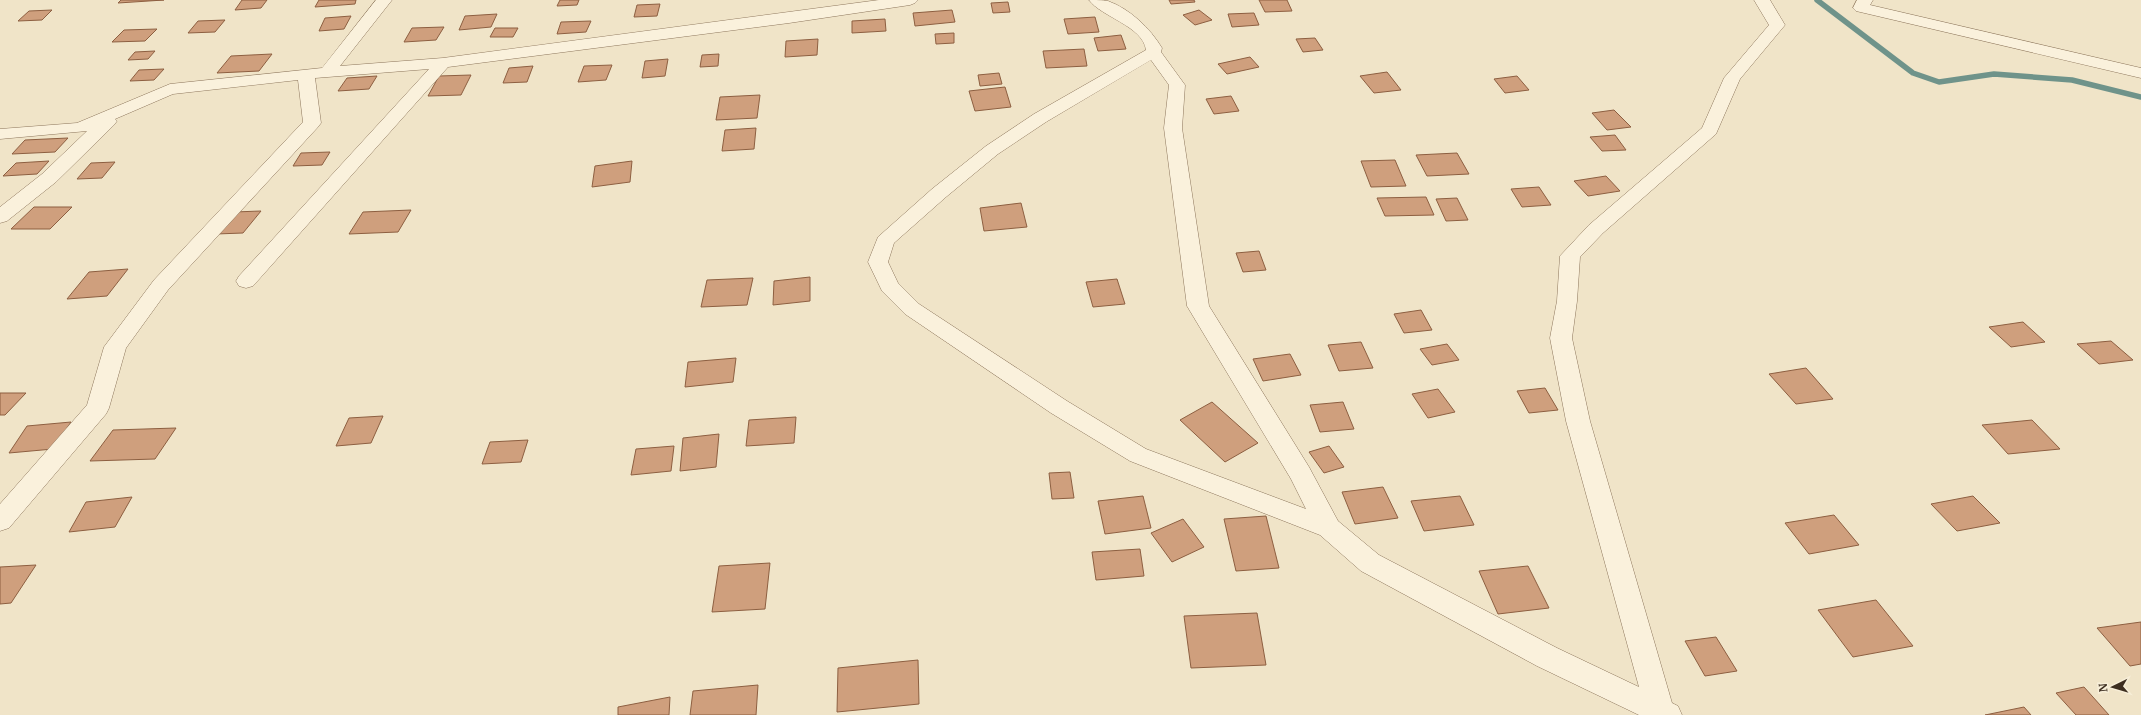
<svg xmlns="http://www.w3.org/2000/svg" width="2141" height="715" viewBox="0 0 2141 715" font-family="Merriweather,serif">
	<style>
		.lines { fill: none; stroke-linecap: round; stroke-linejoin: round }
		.stream { stroke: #6f938a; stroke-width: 5.5 }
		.building { fill: #cf9f7d; stroke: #8d5f41 }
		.minor-casing { stroke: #8d765c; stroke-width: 1 }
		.minor { fill: #faf1dc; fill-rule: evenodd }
	</style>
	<rect width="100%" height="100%" fill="#f0e4c8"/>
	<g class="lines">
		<path class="stream" d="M1817 0 1913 73 1939 82 1994 74 2072 80 2141 97"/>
	</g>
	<path class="building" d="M121 0H164L118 3Z
		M242 0H267L261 8 235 10Z
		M319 0H356L355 4 315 7Z
		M560 0H579L577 5 557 6Z
		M1169 0H1194L1195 2 1171 4Z
		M1259 0H1287L1292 11 1265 12Z
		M1008 2 1010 12 993 13 991 3Z
		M660 4 657 16 634 17 637 5Z
		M52 10 42 20 18 21 29 11Z
		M952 10 955 22 915 26 913 13Z
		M1199 10 1212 20 1195 25 1183 15Z
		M1254 13 1259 25 1232 27 1228 14Z
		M497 14 491 27 459 30 465 16Z
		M351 16 344 29 319 31 325 18Z
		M1095 17 1099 32 1068 34 1064 19Z
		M885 19 886 31 852 33V21Z
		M225 20 215 32 188 33 198 21Z
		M591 21 586 32 557 34 561 22Z
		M444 27 436 40 404 42 412 28Z
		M495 28H518L513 37H490Z
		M157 29 145 41 112 42 124 30Z
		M954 33V43L936 44 935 34Z
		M1121 35 1126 49 1098 51 1094 38Z
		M1315 38 1323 50 1303 52 1296 39Z
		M818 39 817 55 785 57 786 41Z
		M1084 49 1087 66 1046 68 1043 51Z
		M155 51 148 59 128 60 135 52Z
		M272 54 259 71 217 73 231 56Z
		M719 54 718 66 700 67 702 55Z
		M1250 57 1259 67 1227 74 1218 64Z
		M668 59 665 76 642 78 645 61Z
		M612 65 606 80 578 82 584 66Z
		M533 66 527 82 503 83 509 68Z
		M164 69 154 80 130 81 139 70Z
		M1387 72 1401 90 1374 93 1360 76Z
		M999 73 1002 84 980 86 978 75Z
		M471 75 461 95 428 96 439 76Z
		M377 76 369 89 338 91 347 78Z
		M1517 76 1529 90 1505 93 1494 79Z
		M1005 87 1011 107 975 111 969 91Z
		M760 95 757 118 716 120 720 97Z
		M1231 96 1239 111 1214 114 1206 99Z
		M1614 110 1631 127 1607 130 1592 113Z
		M756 128 754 149 722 151 725 130Z
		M1615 135 1626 150 1602 151 1590 137Z
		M68 138 55 152 12 154 25 140Z
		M330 152 322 165 293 166 301 153Z
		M1457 153 1469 174 1427 176 1416 155Z
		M1395 160 1406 186 1371 187 1361 161Z
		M49 161 37 174 3 176 16 163Z
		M632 161 630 182 592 187 595 166Z
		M115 162 102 178 77 179 91 163Z
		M1606 176 1620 191 1588 196 1574 181Z
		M1539 187 1551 205 1522 207 1511 189Z
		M1426 197 1434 215 1385 216 1377 198Z
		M1457 198 1468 220 1446 221 1436 199Z
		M1021 203 1027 227 984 231 980 208Z
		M34 207H72L50 229H11Z
		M411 210 398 232 349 234 363 212Z
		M261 211 243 233 216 234 234 212Z
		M1259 251 1266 270 1243 272 1236 253Z
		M128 269 107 296 67 299 89 272Z
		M810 277V301L773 305 774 281Z
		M753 278 747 305 701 307 707 280Z
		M1117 279 1125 304 1093 307 1086 282Z
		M1421 310 1432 330 1404 333 1394 314Z
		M2023 322 2045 342 2011 347 1989 327Z
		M2111 341 2133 360 2099 364 2077 344Z
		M1361 342 1373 368 1339 371 1328 345Z
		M1447 344 1459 360 1432 365 1420 349Z
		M1290 354 1301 375 1263 381 1253 359Z
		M736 358 733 382 685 387 688 362Z
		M1806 368 1833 399 1796 404 1769 374Z
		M1545 388 1558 410 1529 413 1517 391Z
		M1438 389 1455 412 1428 418 1412 394Z
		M0 393H26L5 415H0Z
		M1212 402 1258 443 1225 462 1180 420Z
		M1343 402 1354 429 1320 432 1310 405Z
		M383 416 371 443 336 446 349 418Z
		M796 417 794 443 746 446 749 420Z
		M2032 420 2060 449 2008 454 1982 425Z
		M71 422 53 449 9 453 27 426Z
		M176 428 155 459 90 461 113 430Z
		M719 434 716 467 680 471 683 438Z
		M528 440 521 462 482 464 490 442Z
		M674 446 671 471 631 475 636 449Z
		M1329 446 1344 467 1324 473 1309 452Z
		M1070 472 1074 498 1052 499 1049 473Z
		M1383 487 1398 518 1355 524 1342 492Z
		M1143 496 1151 528 1105 534 1098 501Z
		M1460 496 1474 525 1424 531 1411 501Z
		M1973 496 2000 523 1957 531 1931 504Z
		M132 497 115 527 69 532 86 502Z
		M1834 515 1859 545 1809 554 1785 523Z
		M1266 516 1279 568 1236 571 1224 519Z
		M1183 519 1204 547 1172 562 1151 533Z
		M1140 549 1144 576 1096 580 1092 552Z
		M770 563 765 609 712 612 719 566Z
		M36 565 11 603 0 604V567Z
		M1528 566 1549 608 1498 614 1479 571Z
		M1876 600 1913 646 1853 657 1818 610Z
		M1257 613 1266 665 1191 668 1184 616Z
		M2141 622V664L2130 666 2097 628Z
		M1716 637 1737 671 1705 676 1685 641Z
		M918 660 919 704 837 712 838 668Z
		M758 685 756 715H690L693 691Z
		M2084 687 2109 715H2076L2056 693Z
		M670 697 669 715H618V707Z
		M2024 707 2031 715H1985Z"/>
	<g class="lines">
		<g class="minor-casing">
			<path id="minor" d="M376 0H392L340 66 443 58 879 0H918L915 3 910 5 789 23 448 67 253 286 246 288 239 286 236 281 239 276 429 69 315 78 321 123 318 127 168 290 126 348 109 408 106 414 9 528 0 531V504L87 405 104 347 154 280 303 122 298 80 173 94 115 119 117 121 114 125 56 182 7 221 0 223V207L42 174 87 131 0 139V129L77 123 170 84 322 68Z
				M1089 0C1095 0 1103 0 1108 1 1130 9 1150 28 1162 48L1161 52 1185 85 1182 128 1209 306 1309 467 1338 521 1379 555 1557 648 1639 687 1566 421 1550 338 1557 301 1560 256 1589 225 1702 128 1724 78 1769 25 1754 0H1770L1785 25 1740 79 1716 134 1603 233 1580 257 1577 301 1572 338 1590 421 1672 703 1678 706 1682 715H1639L1537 666 1361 571 1320 535 1130 461 1051 413 905 314 882 291 868 262 878 237 932 189 986 146 1034 114 1146 50C1143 26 1101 17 1089 0ZM1151 60 1169 85 1164 128 1187 306 1291 479 1306 509 1146 449 1067 401 919 304 898 283 888 262 894 243 946 197 998 154 1046 122Z
				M1857 0H1873L1870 5 2141 68V78L1856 11 1853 8Z"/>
		</g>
		<use href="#minor" class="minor"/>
	</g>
	<g transform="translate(2113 687) rotate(265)" stroke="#f7eed8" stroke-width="3" paint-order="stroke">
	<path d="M0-3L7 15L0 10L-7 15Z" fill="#3d2e20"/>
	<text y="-6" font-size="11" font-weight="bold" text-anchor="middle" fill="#3d2e20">N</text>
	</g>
</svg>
